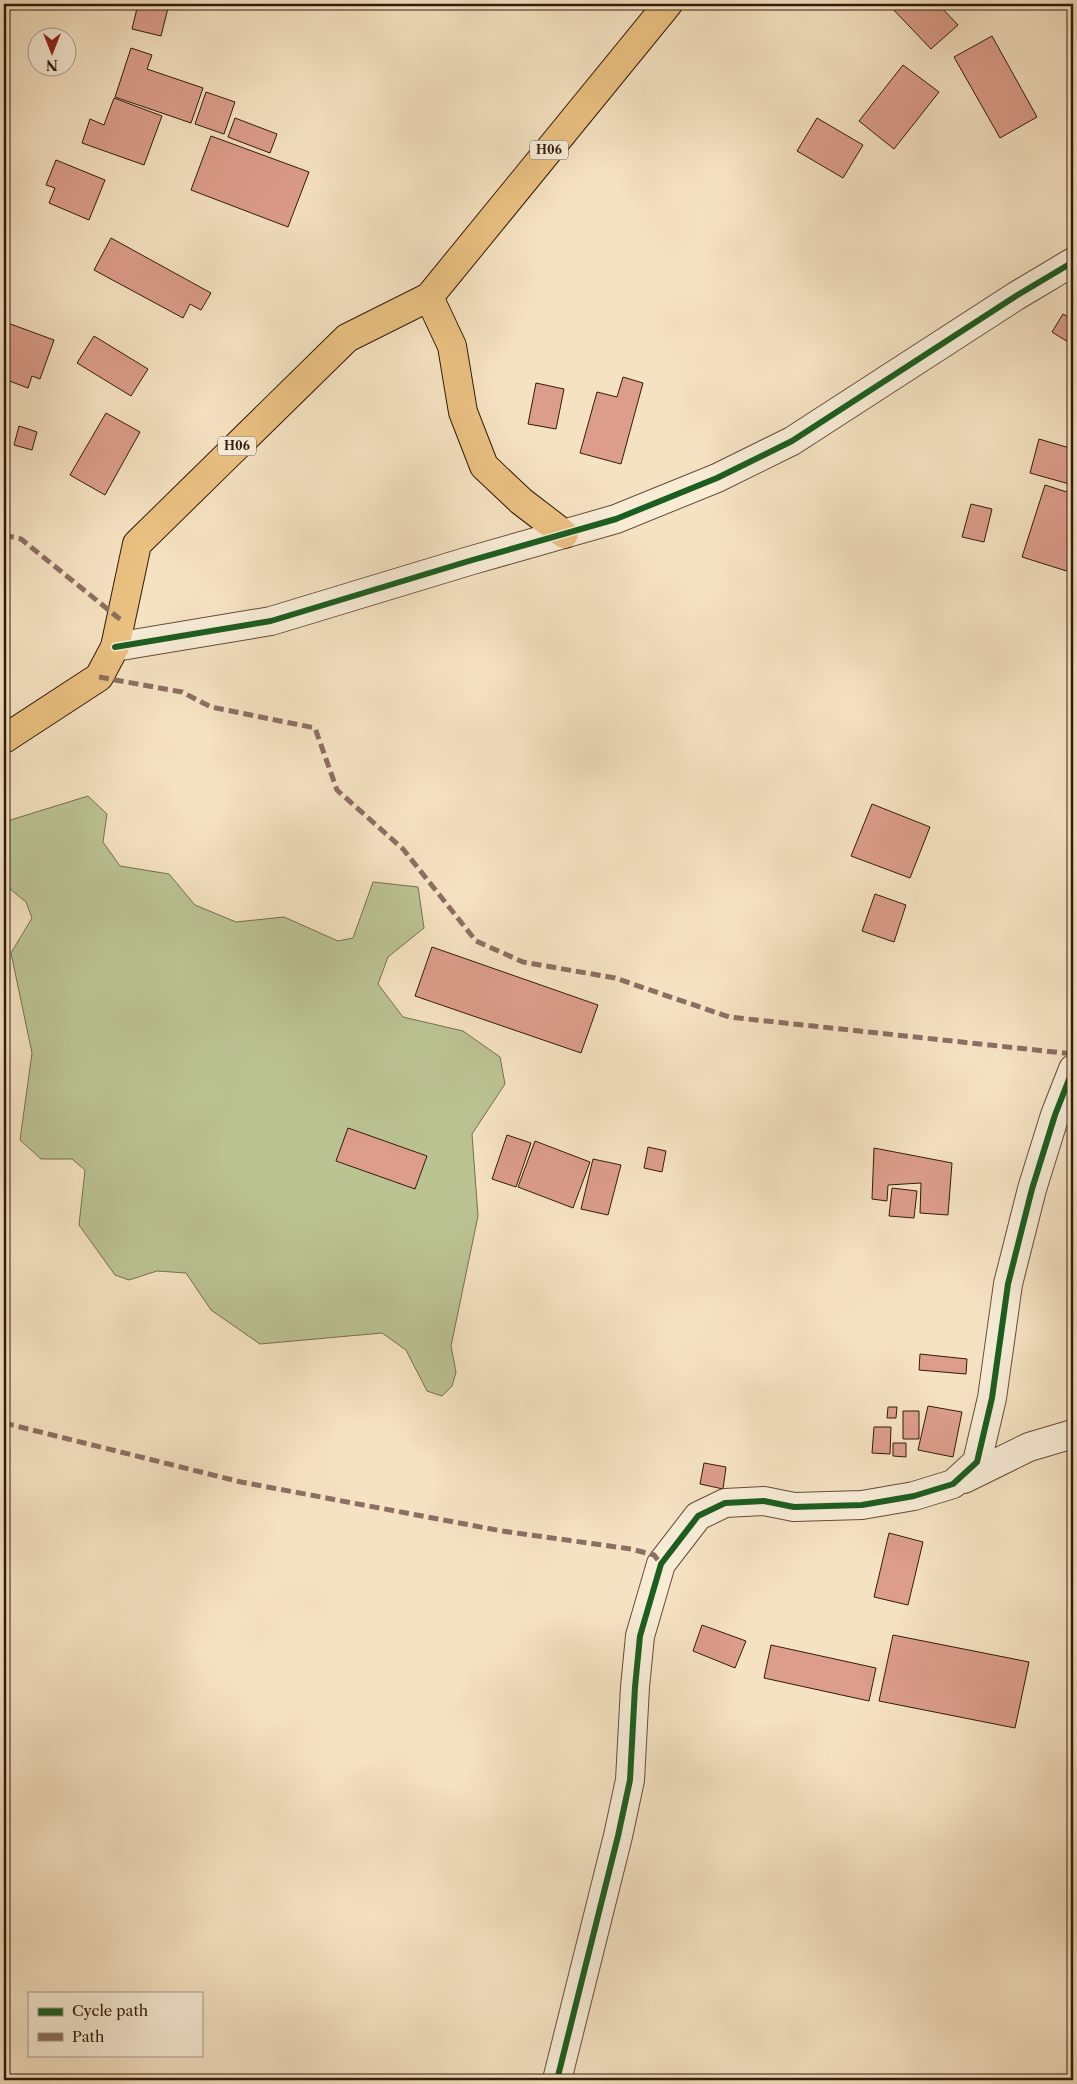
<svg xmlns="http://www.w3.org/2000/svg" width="1077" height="2084" viewBox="0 0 1077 2084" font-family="'Libre Caslon Text',serif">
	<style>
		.green { fill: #bbc393; stroke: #766f4e }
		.building { fill: #dc9d8b; stroke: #321b0a }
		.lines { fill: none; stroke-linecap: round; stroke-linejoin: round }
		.street-casing { stroke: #634d38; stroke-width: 30 }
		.highway-casing { stroke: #321b0a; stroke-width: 30 }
		.street { stroke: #f8ecd7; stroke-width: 28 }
		.highway { stroke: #eac181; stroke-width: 28 }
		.quiet { stroke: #8d6e63; stroke-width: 5; stroke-dasharray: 10 5; stroke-linecap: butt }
		.cycleway-casing { stroke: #f8ecd7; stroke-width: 9 }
		.cycleway { stroke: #1b5e20; stroke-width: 6 }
		.labels { text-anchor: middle; stroke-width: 4; stroke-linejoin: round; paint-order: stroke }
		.shield { fill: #f8ecd7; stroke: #6d5a48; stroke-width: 1 }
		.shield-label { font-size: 12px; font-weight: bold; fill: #321b0a }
	</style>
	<rect width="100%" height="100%" fill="#f5e2c2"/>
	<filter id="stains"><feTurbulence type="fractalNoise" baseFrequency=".004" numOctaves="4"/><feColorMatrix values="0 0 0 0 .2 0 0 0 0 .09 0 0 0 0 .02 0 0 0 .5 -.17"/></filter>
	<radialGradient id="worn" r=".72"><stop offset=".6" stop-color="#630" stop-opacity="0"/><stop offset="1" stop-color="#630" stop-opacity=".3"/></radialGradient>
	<path class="green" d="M88 796 107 814 103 842 120 866 169 874 195 905 236 922 284 917 338 941 353 938 373 882 418 887 424 928 388 957 378 984 403 1017 463 1031 500 1057 505 1084 472 1134 478 1216 451 1346 456 1372 452 1386 442 1396 427 1391 406 1350 382 1333 260 1344 211 1310 186 1273 157 1271 129 1280 115 1275 79 1225 85 1170 72 1159H41L20 1140 32 1053 11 953 32 918 26 902 4 884V822Z"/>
	<path class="building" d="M138 4H169L161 36 132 29Z
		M891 4H938L958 25 931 49 889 5Z
		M992 36 1037 117 1000 138 954 57Z
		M131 48 152 55 147 69 203 88 191 123 115 97Z
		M903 65 939 92 894 149 859 121Z
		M206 92 235 102 224 134 195 124Z
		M114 98 162 116 144 165 82 143 90 119 104 125Z
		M235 118 277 134 270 153 228 137Z
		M817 118 863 145 843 178 797 151Z
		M211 136 309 172 288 227 191 190Z
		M56 160 105 180 89 220 49 203 55 188 46 185Z
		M111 238 211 293 201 310 190 304 183 318 94 270Z
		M1063 314 1073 320V345L1052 332Z
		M5 322 54 340 40 379 32 376 28 388 4 379Z
		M94 336 148 369 131 396 77 363Z
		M623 377 643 383 621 464 580 453 597 392 617 397Z
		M536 383 564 389 556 429 528 424Z
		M106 413 140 432 105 495 70 475Z
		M19 426 37 432 32 450 14 445Z
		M1039 439 1073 449V485L1030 473Z
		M1045 485 1073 494V573L1022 557Z
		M971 504 992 509 984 542 962 537Z
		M872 804 930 827 910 878 851 856Z
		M875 894 906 905 894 942 862 931Z
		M432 947 598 1005 581 1053 415 996Z
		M348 1128 427 1156 415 1189 336 1161Z
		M507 1135 531 1143 516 1187 492 1179Z
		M535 1141 590 1162 573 1208 518 1187Z
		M648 1147 666 1151 662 1172 644 1168Z
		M874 1148 952 1163 948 1215 920 1213 921 1183 888 1185 887 1201 872 1199Z
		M593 1159 621 1165 608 1215 581 1209Z
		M892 1188 917 1191 914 1218 889 1216Z
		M920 1354 967 1359 966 1374 919 1370Z
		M928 1406 962 1412 953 1457 918 1450Z
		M888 1407H897L896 1418H887Z
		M903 1411H919V1439H903Z
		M874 1427H891L890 1454 872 1453Z
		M893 1443H906V1457L893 1456Z
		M704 1463 726 1467 723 1489 700 1484Z
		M889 1533 923 1542 908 1605 874 1597Z
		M702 1625 746 1641 735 1668 693 1651Z
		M893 1635 1029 1662 1015 1728 879 1701Z
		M771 1645 876 1668 869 1701 764 1678Z"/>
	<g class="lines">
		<g class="street-casing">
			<path id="street" d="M115 647 271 621 469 561 616 519 717 478 792 441 1016 296 1073 262
				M964 1479 1029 1447 1073 1434
				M557 2080 618 1836 630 1780 635 1687 640 1636 661 1564 698 1516 725 1503 764 1501 794 1507 862 1505 914 1496 953 1484 977 1462 992 1398 1008 1284 1032 1189 1055 1115 1073 1069"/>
		</g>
		<g class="highway-casing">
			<path id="highway" d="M429 297 452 346 463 412 484 466 521 501 564 534
				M4 739 99 677 115 647 137 544 347 338 429 297 668 4"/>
		</g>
		<use href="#street" class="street"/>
		<use href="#highway" class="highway"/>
		<path class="quiet" d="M4 535 21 539 121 620
			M99 677 182 692 211 707 315 728 337 790 403 849 476 941 523 962 615 978 729 1017 1073 1054
			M4 1423 241 1482 502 1531 631 1549 654 1555 661 1564"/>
		<g class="cycleway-casing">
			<path id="cycleway" d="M115 647 271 621 469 561 616 519 717 478 792 441 1016 296 1073 262
				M557 2080 618 1836 630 1780 635 1687 640 1636 661 1564 698 1516 725 1503 764 1501 794 1507 862 1505 914 1496 953 1484 977 1462 992 1398 1008 1284 1032 1189 1055 1115 1073 1069"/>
		</g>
		<use href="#cycleway" class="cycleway"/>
	</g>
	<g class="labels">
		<g class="shield">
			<rect x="530" y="140.5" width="38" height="19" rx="4"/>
			<rect x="218" y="436.5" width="38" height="19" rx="4"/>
		</g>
		<g class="shield-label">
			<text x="549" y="154">H06</text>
			<text x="237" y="450">H06</text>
		</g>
	</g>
	<rect width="1077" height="2084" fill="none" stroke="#f5e2c2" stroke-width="20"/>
	<rect x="5" y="5" width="1067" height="2074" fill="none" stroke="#321b0a" stroke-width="2.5"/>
	<rect x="10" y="10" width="1057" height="2064" fill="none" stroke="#321b0a"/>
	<rect x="28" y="1992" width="175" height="65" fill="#f8ecd7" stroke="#a99885"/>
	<rect x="38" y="2008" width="25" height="8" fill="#1b5e20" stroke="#a99885"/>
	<text x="72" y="2016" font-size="15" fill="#321b0a">Cycle path</text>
	<rect x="38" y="2033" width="25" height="8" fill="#8d6e63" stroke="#a99885"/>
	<text x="72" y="2042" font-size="15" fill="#321b0a">Path</text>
	<g transform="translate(52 52) rotate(180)"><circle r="24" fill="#f8ecd7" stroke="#a99885"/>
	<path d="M0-4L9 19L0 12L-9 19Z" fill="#8f2418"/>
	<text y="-8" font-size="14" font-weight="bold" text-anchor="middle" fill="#321b0a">N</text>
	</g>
	<rect width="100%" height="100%" filter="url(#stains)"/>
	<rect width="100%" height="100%" fill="url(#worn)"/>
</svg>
